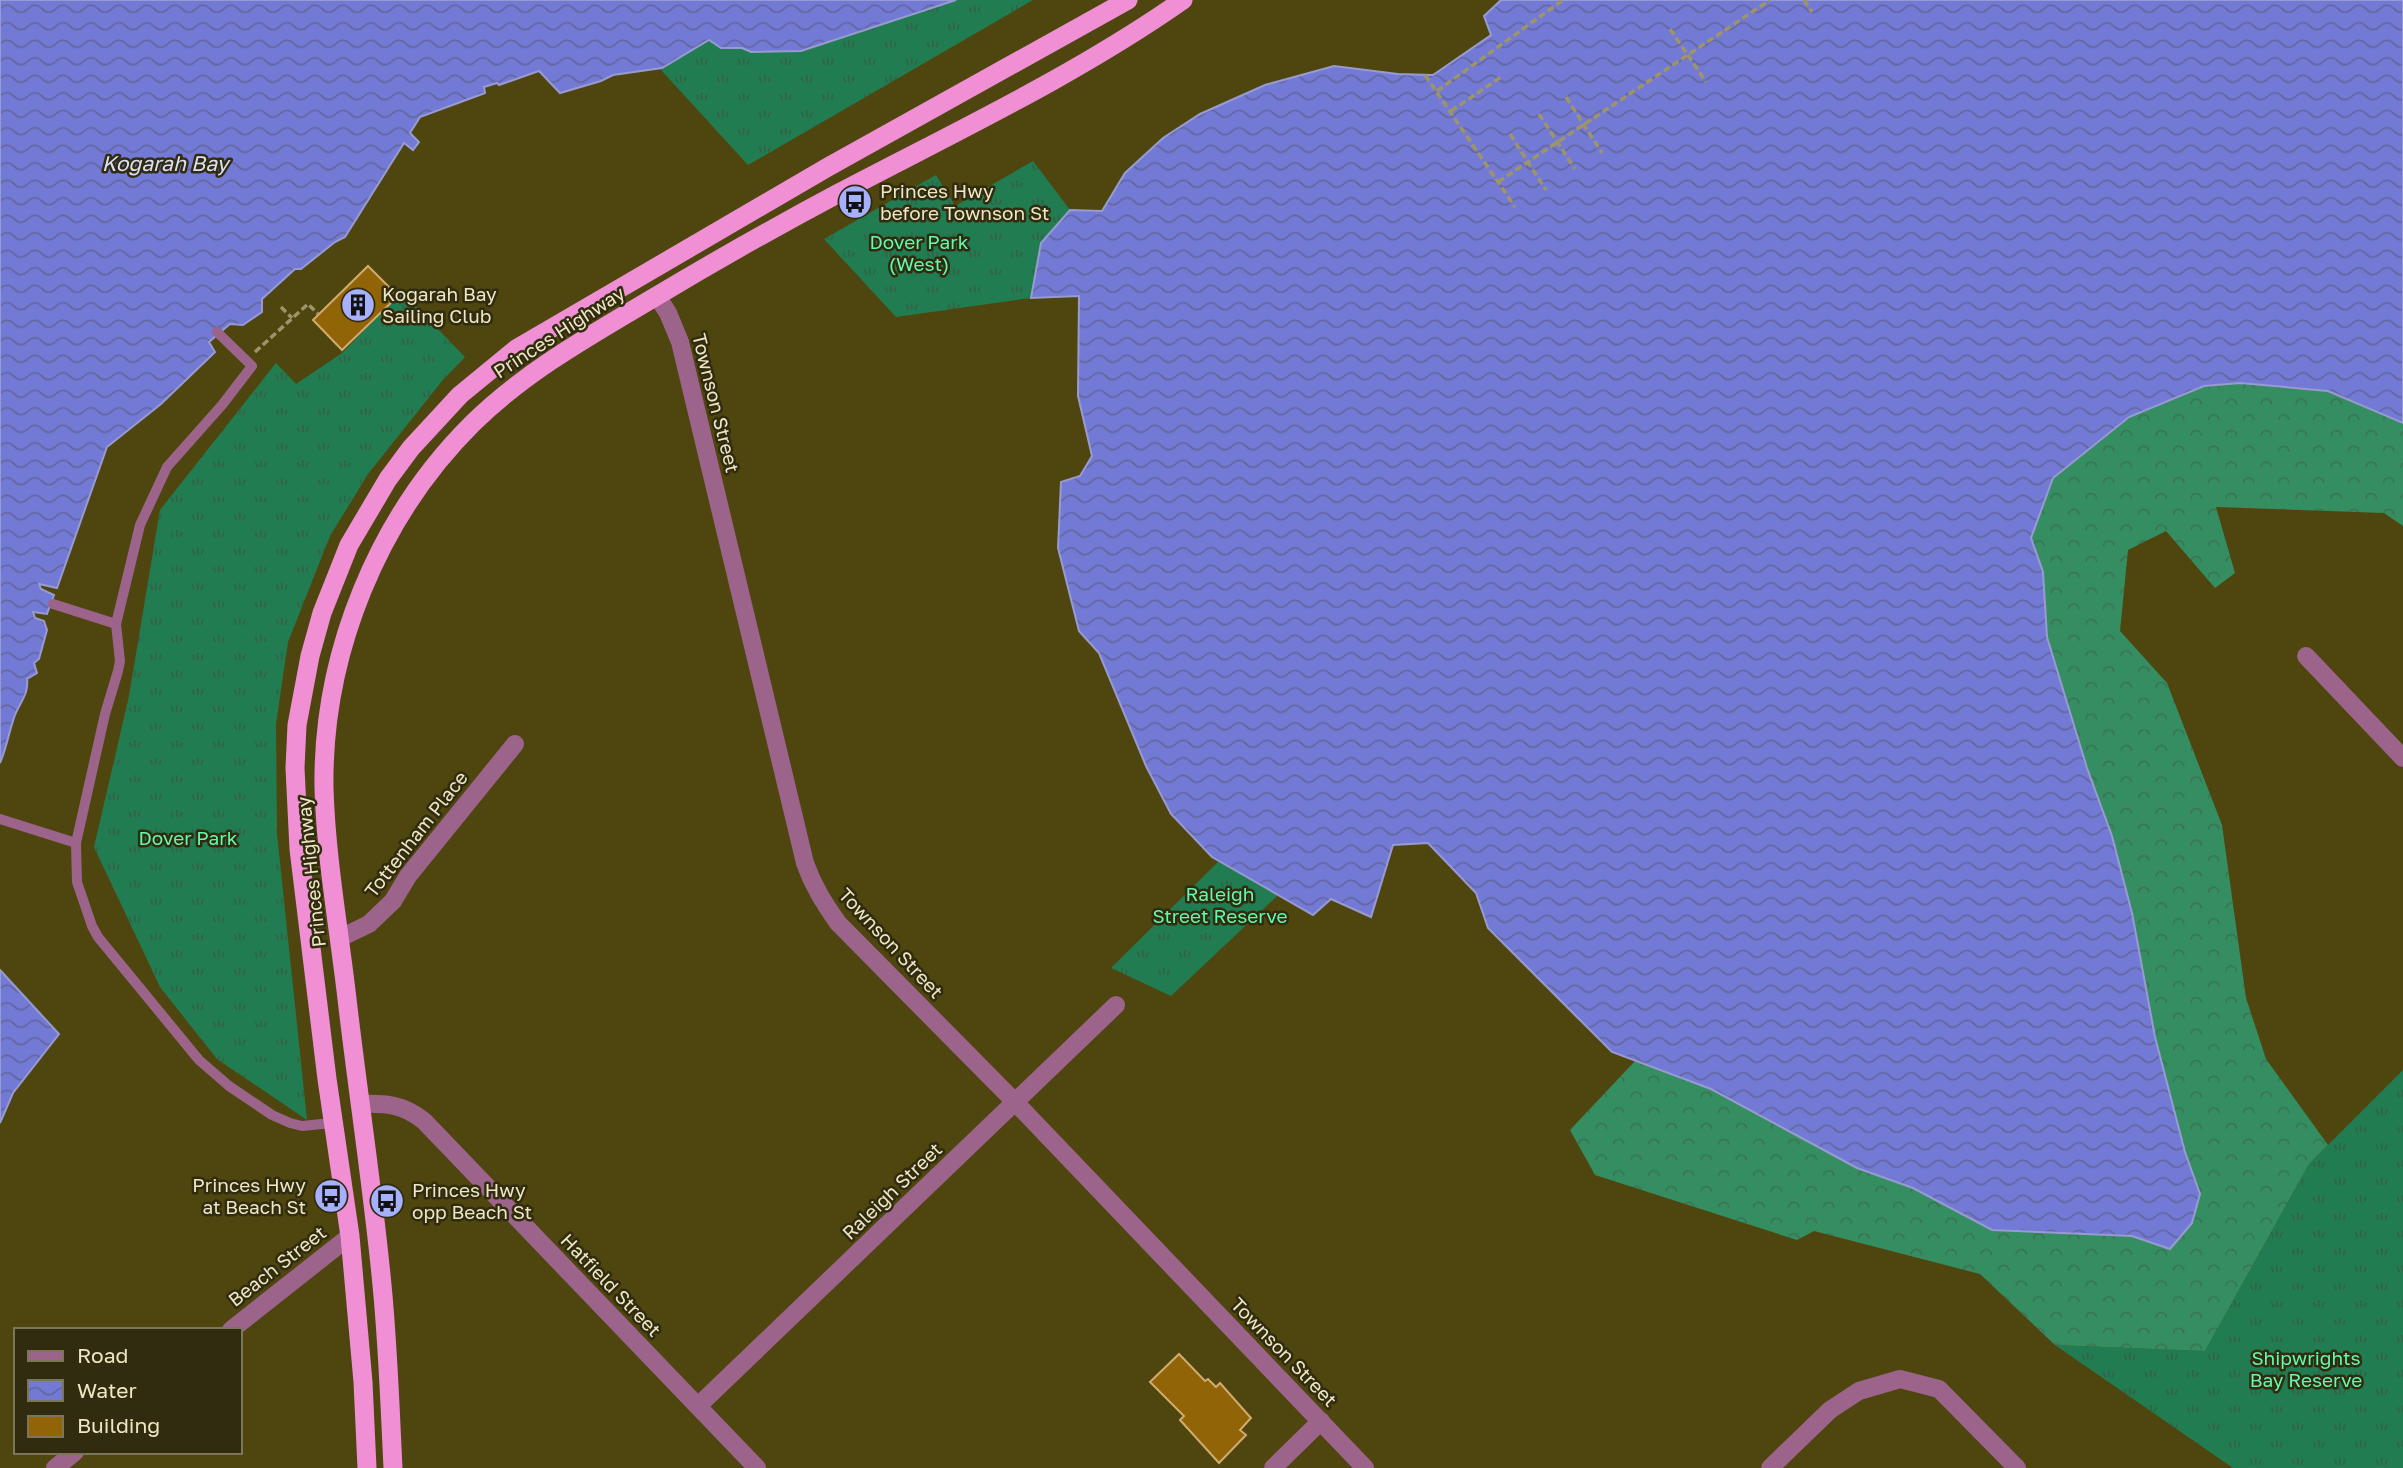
<svg xmlns="http://www.w3.org/2000/svg" width="2403" height="1468" viewBox="0 0 2403 1468" font-family="'Golos Text',sans-serif">
	<style>
		.grass { fill: url(#grass-tufts) }
		.forest { fill: url(#forest-crowns) }
		.water { fill: url(#water-waves); stroke: #989bd1; stroke-width: 2 }
		.building { fill: #916507; stroke: #d1ab6f; stroke-width: 2 }
		.lines { fill: none; stroke-linecap: round; stroke-linejoin: round }
		.path { stroke: #9d9569; stroke-width: 3.5; stroke-dasharray: 7 3.5; stroke-linecap: butt }
		.service { stroke: #9c648b; stroke-width: 10 }
		.minor { stroke: #9c648b; stroke-width: 18 }
		.trunk { stroke: #f08fd4; stroke-width: 19 }
		.labels { text-anchor: middle; stroke-width: 5; stroke-linejoin: round; paint-order: stroke }
		.poi-label { font-size: 19px; fill: #ede7c5; stroke: #312b0f; text-anchor: start }
		.park-label { font-size: 19px; fill: #62faae; stroke: #312b0f }
		.street-label { font-size: 19px; fill: #ede7c5; stroke: #312b0f }
		.water-label { font-size: 21px; font-style: italic; fill: #dadef7; stroke: #312b0f }
	</style>
	<defs>
		<pattern id="grass-tufts" width="24" height="20" patternUnits="userSpaceOnUse" patternTransform="scale(1.75)"><rect width="24" height="20" fill="#217c51"/><path d="M3 7l-1-3M5 7V3M7 7l1-3M15 17l-1-3M17 17v-4M19 17l1-3" fill="none" stroke="#326347"/></pattern>
		<pattern id="forest-crowns" width="20" height="18" patternUnits="userSpaceOnUse" patternTransform="scale(1.75)"><rect width="20" height="18" fill="#348e62"/><path d="M2 6a3 3 0 1 1 6 0M12 15a3 3 0 1 1 6 0" fill="none" stroke="#3b7454"/></pattern>
		<pattern id="water-waves" width="16" height="10" patternUnits="userSpaceOnUse" patternTransform="scale(1.75)"><rect width="16" height="10" fill="#737ad6"/><path d="M0 5q4-4 8 0t8 0" fill="none" stroke="#6467a0"/></pattern>
	</defs>
	<rect width="100%" height="100%" fill="#4f450f"/>
	<path class="grass" d="M956 0H1033L748 165 662 71V68L710 40 721 48H742L751 52 801 51Z
		M1033 161 1070 210 1041 243 1031 298 896 317 824 239 936 175 955 206Z
		M402 292 465 357 442 381 368 474 330 536 288 642 276 724 277 834 307 1120 217 1059 160 987 94 847 129 696 160 510 276 363 296 384 342 353Z
		M1219 861 1278 895 1171 996 1111 968Z
		M2403 1070V1468H2233L2055 1345 2205 1351 2309 1164Z"/>
	<path class="forest" d="M2240 383 2328 391 2403 423V526L2384 513 2216 507 2235 573 2215 588 2166 531 2128 550 2120 631 2167 683 2222 825 2246 998 2266 1059 2328 1145 2309 1164 2205 1351 2055 1345 1980 1274 1814 1231 1797 1240 1595 1175 1570 1130 1635 1061 1711 1089 1857 1168 1913 1188 2110 1236H2132L2171 1249 2200 1193 2185 1152 2155 1037 2132 913 2112 836 2087 768 2047 637 2043 572 2031 538 2053 478 2129 417 2204 386Z"/>
	<path class="water" d="M0 0H956L801 51 751 52 742 48H721L709 40 662 68 613 75 601 81 560 93 539 71 499 85 497 83 484 87 485 93 420 117 410 133 419 142 413 150 404 143 345 237 335 242 301 269H295L262 299V312L243 325 230 324 209 342 215 352 161 404 107 447 57 588 39 584 41 589 54 595 47 614 33 612 35 618 44 621 47 630 39 659 34 663 37 673 27 679C29 694 20 702 15 715 9 731 7 747 0 763Z
		M1501 0H2403V423L2328 391 2240 383 2204 386 2129 417 2053 478 2031 538 2043 572 2047 637 2087 768 2112 836 2132 913 2155 1037 2185 1152 2200 1194 2192 1223 2170 1249 2132 1236 1992 1230 1913 1188 1857 1168 1711 1089 1612 1052 1488 928 1476 893 1428 843 1393 845 1371 917 1331 899 1313 915 1212 857 1171 814 1146 766 1099 653 1079 631 1058 548 1061 482 1080 476 1092 456 1078 396 1079 296 1031 298 1041 243 1070 210 1102 211 1125 173 1163 138 1200 114 1265 85 1334 66 1398 74 1433 75 1491 35 1484 16Z
		M0 970 59 1034 13 1093 0 1123Z"/>
	<path class="building" d="M368 266 398 296 342 350 313 320Z
		M1179 1354 1205 1381 1208 1379 1216 1387 1220 1383 1251 1418 1240 1430 1246 1435 1219 1463 1180 1420 1184 1416 1150 1382Z"/>
	<g class="lines">
		<path class="path" d="M1804 0 1812 12
			M1670 29 1706 82
			M1425 75 1515 207
			M1437 91 1563 0
			M1566 97 1602 153
			M1451 111 1501 77
			M1539 114 1575 169
			M1510 134 1546 190
			M1498 182 1770 0
			M281 307 292 318
			M255 352 308 304 318 314"/>
		<path class="service" d="M217 332 252 366 222 405 167 467 140 525 116 624 120 661 118 671 105 714 76 843 77 882 92 926 98 937 199 1060 229 1086 272 1115 290 1123 302 1126 332 1123
			M53 604 116 624
			M0 819 76 843"/>
		<path class="minor" d="M657 296 668 313 680 342 805 863C813 886 824 903 838 923L1015 1102 1365 1468
			M2306 656 2403 758
			M340 938 369 924 393 901 408 876 515 744
			M360 1104C385 1103 403 1104 424 1121L757 1468
			M231 1330 350 1236
			M698 1406 1116 1005
			M55 1468 75 1452
			M1273 1468 1321 1421
			M1770 1468 1830 1410 1859 1391 1900 1379 1939 1389 2017 1468"/>
		<path class="trunk" d="M367 1468 363 1382 350 1236 327 1079 299 849 295 768 297 725 310 656 322 613 349 545 388 479 411 448 460 395 516 349 828 167 1128 0
			M393 1468C390 1407 388 1346 382 1285 373 1190 358 1094 347 999 339 929 326 858 324 788 322 654 378 517 473 423 526 371 591 335 655 297 715 261 777 226 839 193 955 132 1076 75 1183 0"/>
	</g>
	<defs>
		<g id="bus-disc" transform="scale(1.75)"><circle r="9.5" fill="#a7b0fc" stroke="#312b0f"/><path d="M-5-6H5V4H4V6H2V4H-2V6H-4V4H-5ZM-3.5-4V0h7V-4ZM-3.5 1.2v1.5H-2V1.2ZM2 1.2v1.5H3.5V1.2Z" fill="#111"/></g>
		<g id="building-disc" transform="scale(1.75)"><circle r="9.5" fill="#a7b0fc" stroke="#312b0f"/><path d="M-4-6H4V6H1V3H-1V6H-4ZM-2.5-4.3h1.7v1.8h-1.7ZM.8-4.3h1.7v1.8H.8ZM-2.5-1h1.7V.8h-1.7ZM.8-1h1.7V.8H.8Z" fill="#111"/></g>
	</defs>
	<g fill-rule="evenodd">
		<use href="#bus-disc" x="855" y="202"/>
		<use href="#building-disc" x="358" y="305"/>
		<use href="#bus-disc" x="331" y="1196"/>
		<use href="#bus-disc" x="387" y="1201"/>
	</g>
	<g class="labels">
		<g class="poi-label">
			<text x="880" y="198">Princes Hwy<tspan x="880" dy="22">before Townson St</tspan></text>
			<text x="382" y="301">Kogarah Bay<tspan x="382" dy="22">Sailing Club</tspan></text>
			<text x="306" y="1192" text-anchor="end">Princes Hwy<tspan x="306" dy="22">at Beach St</tspan></text>
			<text x="412" y="1197">Princes Hwy<tspan x="412" dy="22">opp Beach St</tspan></text>
		</g>
		<g class="park-label">
			<text x="919" y="249">Dover Park<tspan x="919" dy="22">(West)</tspan></text>
			<text x="188" y="845">Dover Park</text>
			<text x="1220" y="901">Raleigh<tspan x="1220" dy="22">Street Reserve</tspan></text>
			<text x="2306" y="1365">Shipwrights<tspan x="2306" dy="22">Bay Reserve</tspan></text>
		</g>
		<g class="street-label">
			<text transform="translate(559 332) rotate(-33)" y="7">Princes Highway</text>
			<text transform="translate(716 403) rotate(76)" y="7">Townson Street</text>
			<text transform="translate(416 834) rotate(-52)" y="7">Tottenham Place</text>
			<text transform="translate(311 872) rotate(-96)" y="7">Princes Highway</text>
			<text transform="translate(891 943) rotate(47)" y="7">Townson Street</text>
			<text transform="translate(892 1191) rotate(-44)" y="7">Raleigh Street</text>
			<text transform="translate(277 1266) rotate(-38)" y="7">Beach Street</text>
			<text transform="translate(611 1285) rotate(46)" y="7">Hatfield Street</text>
			<text transform="translate(1284 1352) rotate(46)" y="7">Townson Street</text>
		</g>
		<g class="water-label">
			<text x="165" y="171">Kogarah Bay</text>
		</g>
	</g>
	<rect x="14" y="1328" width="228" height="126" fill="#312b0f" stroke="#7c7658" stroke-width="2"/>
	<rect x="28" y="1351" width="35" height="10" fill="#9c648b" stroke="#7c7658" stroke-width="2"/>
	<text x="77" y="1363" font-size="21" fill="#ede7c5">Road</text>
	<rect x="28" y="1380" width="35" height="21" fill="url(#water-waves)" stroke="#7c7658" stroke-width="2"/>
	<text x="77" y="1398" font-size="21" fill="#ede7c5">Water</text>
	<rect x="28" y="1416" width="35" height="21" fill="#916507" stroke="#7c7658" stroke-width="2"/>
	<text x="77" y="1433" font-size="21" fill="#ede7c5">Building</text>
</svg>
